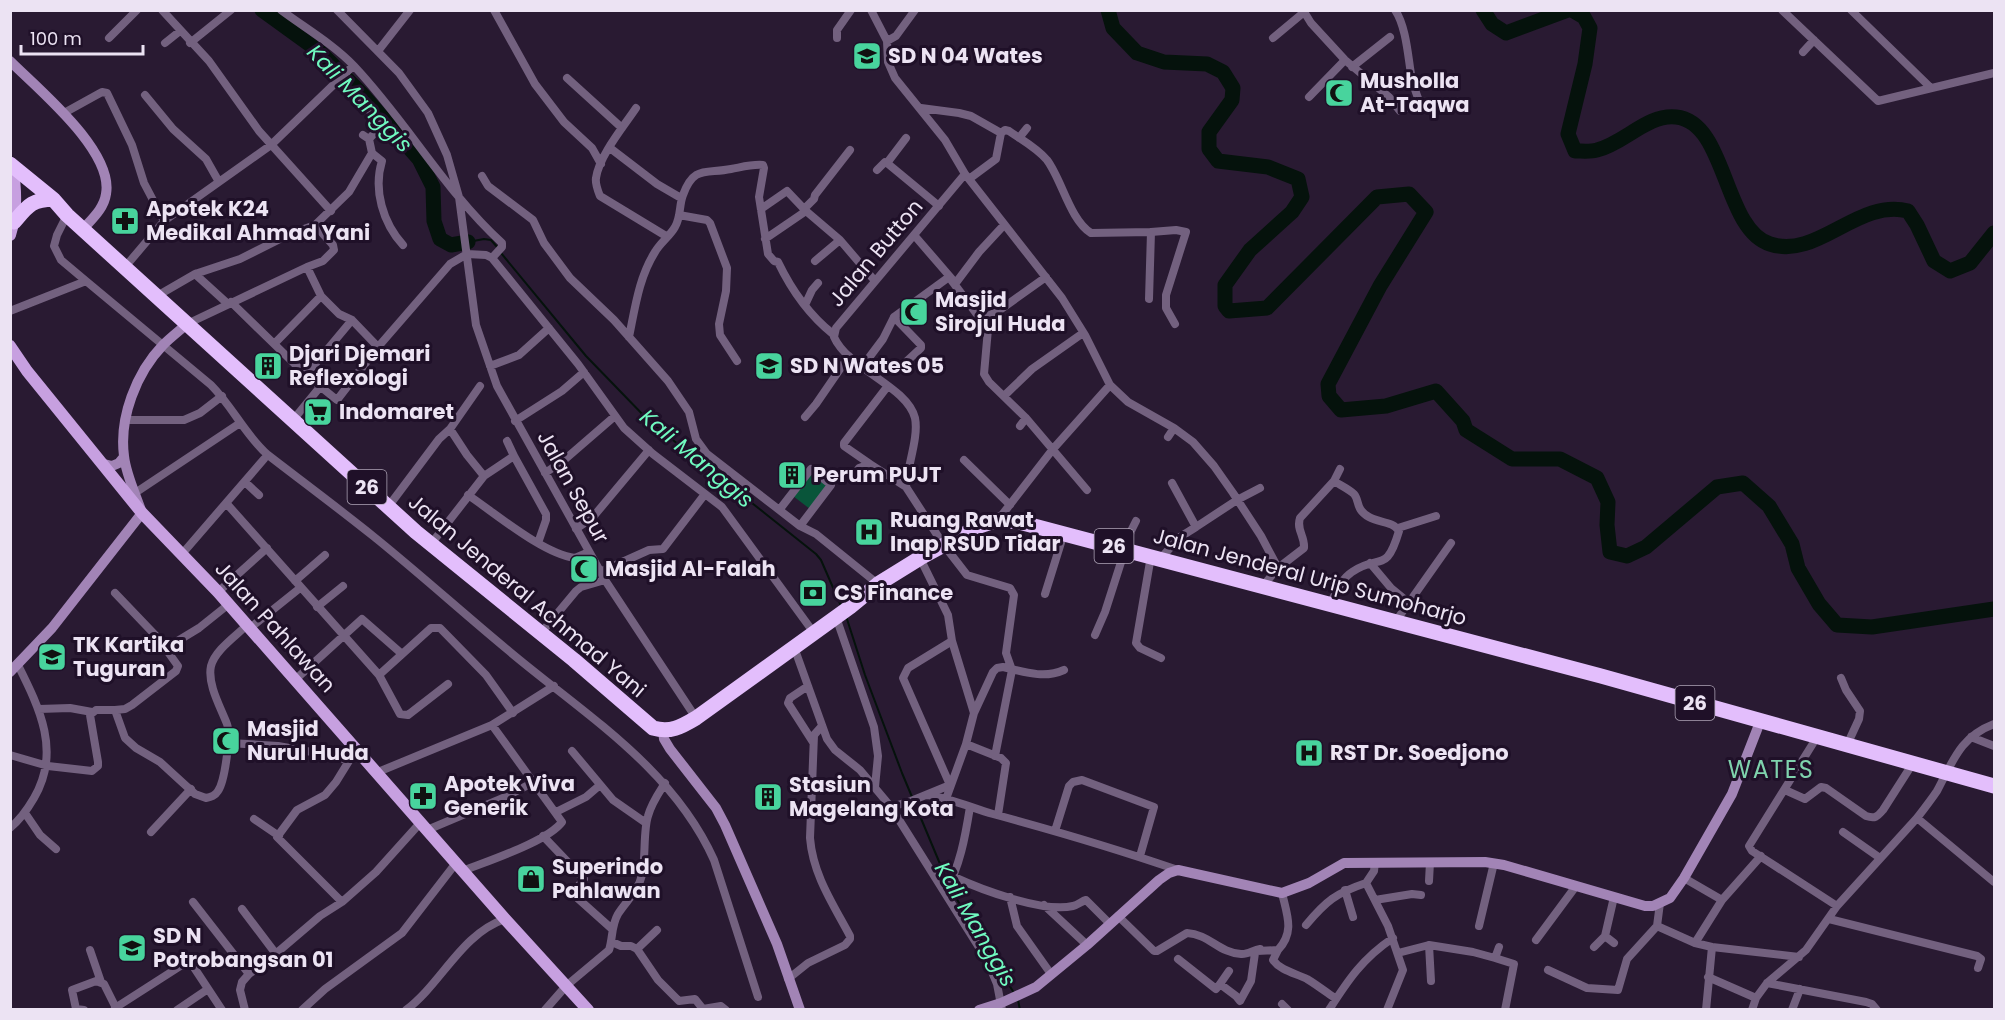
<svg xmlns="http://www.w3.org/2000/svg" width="2005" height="1020" viewBox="0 0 2005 1020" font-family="Poppins,sans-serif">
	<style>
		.green { fill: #09553a }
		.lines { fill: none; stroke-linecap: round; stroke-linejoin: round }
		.stream { stroke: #05120c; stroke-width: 2 }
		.river { stroke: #05120c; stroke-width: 15 }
		.street { stroke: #73617f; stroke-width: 8 }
		.secondary { stroke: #a284b6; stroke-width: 10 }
		.primary { stroke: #c7a0e0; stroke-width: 12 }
		.highway { stroke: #e3befc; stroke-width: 15 }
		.labels { text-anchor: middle; stroke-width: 6; stroke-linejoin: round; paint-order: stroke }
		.shield { fill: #1f1028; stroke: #aea4b6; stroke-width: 1.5 }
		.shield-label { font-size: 20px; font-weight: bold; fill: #ece3f3 }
		.poi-label { font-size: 21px; font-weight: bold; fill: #ece3f3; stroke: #1f1028; text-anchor: start }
		.street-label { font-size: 21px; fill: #ece3f3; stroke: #1f1028 }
		.water-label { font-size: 22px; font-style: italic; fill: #70fac0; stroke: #1f1028 }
		.quarter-label { font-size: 24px; letter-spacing: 1.5px; fill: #7fd3ad; stroke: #1f1028 }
	</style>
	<rect width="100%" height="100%" fill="#291a32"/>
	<path class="green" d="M811 473 828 486 810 509 793 496Z"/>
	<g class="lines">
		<path class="stream" d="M468 242 484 239 491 240 498 248
			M501 253 586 356 649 421 816 554 821 560 841 606
			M846 616 865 675 902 773 948 883
			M950 888 1014 993
			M1018 1000 1020 1010"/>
		<path class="river" d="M262 10 320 52 361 93 419 159 433 187 434 221 440 239 451 245 468 242
			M1108 10 1113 28 1137 53 1164 62 1207 64 1223 72 1233 88 1232 100 1209 132V149L1218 161 1268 167 1298 179 1302 197 1292 212 1250 250 1225 285V306L1229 311 1267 308 1377 197 1409 194 1426 212 1380 286 1328 384 1329 396 1341 410 1386 406 1436 391 1463 421 1466 430 1512 459H1560L1597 478 1608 502 1607 525 1610 552 1627 556 1646 547 1717 487 1743 483 1769 506 1792 544 1798 568 1819 604 1837 625 1872 627 1994 609
			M1483 10 1492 24 1506 33 1568 10
			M1572 10 1584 17 1590 28 1585 64 1568 134 1575 151C1582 151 1591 152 1597 150 1625 143 1647 114 1676 117 1727 122 1723 229 1770 244 1817 260 1858 198 1908 211L1917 225 1934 261 1950 271 1970 263 1994 233"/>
		<path class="street" d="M162 10 209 61 259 131 331 211
			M281 10C305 28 333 44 354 66 407 122 445 191 502 243V247L492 258
			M337 10 399 73 428 113 447 155 459 197 476 325 497 386 605 580 696 718
			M494 10 535 84 564 122 592 148 601 164
			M871 10 887 41 888 62 895 78 945 140 965 174 836 328 834 337C848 369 907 386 915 418 919 437 907 467 906 487L943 544 967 575 1010 588 1014 595 1006 653 1012 670 995 756
			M1303 10 1311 23 1345 60 1389 97 1400 111 1419 101C1416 92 1412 83 1411 74 1408 56 1406 26 1395 10
			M1782 10 1878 101 1994 73
			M1851 10 1931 88
			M109 38 137 10
			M837 38V30L851 10
			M1273 38 1303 13
			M887 41 896 36 915 10
			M165 43 180 31
			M190 43 231 10
			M378 51 410 10
			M1803 52 1814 40
			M1352 67 1390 37
			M567 78 622 128
			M339 81 382 123 381 126 369 139
			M145 95 173 129 206 159 219 182
			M1309 97 1345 60
			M636 108C624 126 599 156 596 178 595 184 598 191 600 196L666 236
			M921 108 959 113 971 116 1001 133
			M64 113 102 92 107 93 132 145 144 183 164 221
			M906 138 887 163 939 206
			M1019 138 1027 128
			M610 148 657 184 681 198
			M372 153 382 161C373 190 383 223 403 245
			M877 170 885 162 887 163
			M965 174 1062 298 1085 335 1110 385 1128 402 1174 428 1193 442 1214 466 1233 493 1261 536 1278 568
			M482 176 488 186 533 220 544 243 570 278 614 320 668 381 689 412 696 439 707 454 800 526 816 534 878 584
			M969 179 996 159 1001 133 1005 130 1009 131C1022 140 1037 148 1047 160 1062 180 1070 220 1091 233L1151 232 1149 299
			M761 209 787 191 806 211
			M804 209 814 199 815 195 850 150
			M67 215 57 235 54 246 61 260 86 281
			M679 215 707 220 710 223 727 268 726 291 719 324 720 335 737 361
			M1151 232 1176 230 1186 232 1166 295V308L1175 324
			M914 235 952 279
			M765 239 806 211 840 240 875 281
			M815 261 840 240
			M125 267 164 221 271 145 353 66
			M307 267 323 261 334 250 333 245 315 225
			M195 274 228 304
			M955 284 979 252 1004 225
			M157 296 195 274 240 259 290 234 315 225 349 192 372 153 369 139 363 135
			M231 302 306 375 337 400 378 347 450 264 467 254 486 255 492 258 578 364 624 428 653 454 722 507 814 633
			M805 305 812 290 818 283
			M10 311 86 281 211 385C233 407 245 435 268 455 303 482 338 508 373 536 419 573 463 613 509 651 584 714 672 767 714 860L758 997
			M894 317 921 345V348L907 361
			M981 319 997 312 1046 277
			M187 324 307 267 321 296 339 314 352 320 378 347
			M629 337C635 308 639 277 655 252 660 243 670 236 675 227 681 217 679 205 683 195 694 165 706 174 731 169 742 167 752 164 763 165L764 168 759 197 768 254 774 261 778 262C791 289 809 315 833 334
			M274 344 321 296
			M490 366 519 355 549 328
			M862 367 883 339 894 317 949 277 988 329 984 374 989 382 1026 418
			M306 375 352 320
			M1004 396 1032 369 1083 333
			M805 417 816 404 849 356
			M126 420H184L200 413 222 396
			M293 420 320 387
			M515 421 562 391 584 372
			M1020 426 1026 418 1087 490
			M450 429 467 455 484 476
			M1168 437 1174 428
			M507 441 514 456
			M964 460 1010 505
			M870 464 844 446V443L887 387
			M545 473 563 461 615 416
			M853 475 859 468 870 464 906 487
			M245 482 259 495
			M1172 483 1196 527 1237 500 1260 488
			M135 493 240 423
			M468 495C495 513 543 554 575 558L589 552
			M227 504 379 675
			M388 507 439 439 450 429 480 386
			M780 509 811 469 831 485 800 526
			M998 520 1053 449 1110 385
			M1398 528 1436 516
			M576 529 593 517 649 450
			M431 544 484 476 514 456 546 514V520L538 543
			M182 554 264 459
			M1151 556 1136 643 1140 648 1161 658
			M1161 558 1180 537 1196 527
			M1370 563 1391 588 1408 602
			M600 572 649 550 663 549 705 494
			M295 581 325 555
			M1262 587 1278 568 1304 548C1305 536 1296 530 1300 518L1334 481 1340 469
			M218 592 267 548
			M1045 594 1064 533
			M1330 604C1336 593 1341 579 1352 572 1380 553 1386 575 1399 531 1393 521 1379 523 1369 517 1355 509 1360 501 1354 494 1349 489 1340 485 1334 481
			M317 607 343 586
			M836 617 874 727 878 756 875 787
			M1396 621 1451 543
			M250 628 300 588
			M541 633 576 591 581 587 605 580
			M1095 635 1105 612 1131 531 1136 521
			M952 641 974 713
			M794 647 827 739 835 750 860 770 891 807 987 960 997 984 1002 1010
			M166 648 199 628 229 604
			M1841 678 1846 690 1860 711 1859 719 1847 745
			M296 679 362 619 402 654
			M448 684 408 715 400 714 379 675 431 628H440L486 675 513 713
			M808 686 790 698 788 703 813 742
			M39 709 70 708 92 712
			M115 710 125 709 132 705 176 671 178 666 158 638 115 593
			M1994 724C1960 737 1953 761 1937 791 1931 800 1924 809 1917 818L1994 882
			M1817 737 1749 846 1752 851 1837 906
			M1971 737 1994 746
			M230 743 278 746 340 757 348 762
			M966 744 1001 758 1006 763 998 815
			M572 751 613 800 646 823
			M10 755 48 766 92 771 98 766V762L90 715 96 710H115L125 738 136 748 160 762 195 794 206 798C211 797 215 796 218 791 225 781 231 735 227 724 221 708 207 684 211 666 215 650 236 636 247 625
			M378 772 492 725 554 686
			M1785 790 1805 799 1821 787 1826 788 1866 816C1875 819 1877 817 1883 810L1913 763
			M927 795C950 798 972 808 993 814 1056 831 1117 849 1178 870
			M946 799 966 744 974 713 993 672 997 668 1003 667C1024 672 1044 679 1064 670
			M891 807 911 801 950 785 903 678 908 668 952 641 948 615 920 558
			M556 812 586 797 600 785
			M25 813 40 835 56 849
			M254 819 279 836
			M10 828C21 819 27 810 34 798 61 752 40 709 18 665
			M427 830 503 798 534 782
			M1055 831 1069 786 1073 782 1082 780 1154 807 1140 856
			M151 832 191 789
			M1843 832 1880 858
			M543 836 584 879 574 891V895L612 929
			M1375 862 1374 871 1366 883 1388 926 1403 970 1387 1010
			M463 871C487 861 547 842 562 822L492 725
			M954 877C982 890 1044 913 1073 906 1078 905 1082 901 1086 900L1110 924
			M1684 878 1722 900
			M1429 881 1430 862
			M1345 890 1353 917
			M945 893C960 866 965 838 970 807
			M1010 897 1017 926 1051 974
			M1614 897 1605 936 1614 943
			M1375 900 1412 894 1421 895
			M193 902 249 974
			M342 902 277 837 297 810 325 795 336 782 357 748
			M1660 903 1657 926 1695 943 1712 947 1799 957
			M1044 905 1087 945
			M242 909 276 954
			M1118 916 1154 951H1157L1187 933C1209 934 1219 953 1241 954 1247 955 1253 950 1260 949
			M1829 919 1977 956 1981 959 1978 968
			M1306 925C1326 901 1336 893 1366 883
			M1479 926 1494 863
			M1536 940 1576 886
			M612 942 621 946H631L637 949 658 980 679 1001 695 999 703 1009 721 1006 726 1010
			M1695 943 1722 900 1761 856
			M1429 945 1473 952 1495 958
			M1499 947 1495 958 1514 964 1505 1010
			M1594 947 1605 936
			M637 949 657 930
			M90 950 101 982
			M1278 950 1273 960C1281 971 1295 973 1307 979 1317 985 1326 992 1336 999
			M1398 953 1429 945 1431 981
			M1178 959 1216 989 1220 984 1236 996 1240 1001 1251 981 1255 953 1257 951 1278 950C1295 932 1287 915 1282 893
			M1548 970 1587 988 1618 990 1627 959 1657 926
			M1708 977 1756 998
			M788 979 808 963 845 945 850 939V936C833 904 813 875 810 838L814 735 822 726
			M1767 983 1866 1002 1872 1004 1877 1010
			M1220 984 1229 971
			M1282 1004 1288 1010
			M115 1008 182 965 193 966 222 1010
			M84 1010 76 1009 72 990 96 981 104 984 117 1010
			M177 1010 208 989
			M245 1010 240 990 242 982 249 974 266 962 320 916 342 902 376 872 421 822
			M302 1010 325 989 402 933 456 863
			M406 1010C442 983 461 934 505 919
			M545 1010 566 986 609 950C613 938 611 926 618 914 626 901 638 892 642 875 646 858 643 831 648 816 651 804 658 794 665 783
			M1329 1010C1348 980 1363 958 1393 938
			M1706 1010 1712 947
			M1752 1010 1756 998 1767 983 1806 950 1837 906 1917 818
			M1792 1010 1800 989"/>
		<path class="secondary" d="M10 61C38 89 114 151 106 194 104 208 93 218 84 228
			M104 464 112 466 119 463 124 457
			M10 672 52 628 142 513C136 495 126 475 124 456 119 418 136 373 163 345 170 338 179 331 187 324
			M663 731 664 739 670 749 716 808 725 825 777 944 800 1010
			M979 1010 1001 1003 1036 987 1087 945 1159 880 1169 873 1178 870 1282 893 1309 883 1344 863 1485 862 1504 865 1645 906H1653L1670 898 1684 878 1732 794 1760 722"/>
		<path class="primary" d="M10 235C17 213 16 188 12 165
			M10 346 27 371 142 513 218 592 505 919 588 1010"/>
		<path class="highway" d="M10 164 53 199 67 215 416 532 574 660 653 728C670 733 681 727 696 718L850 607 878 584 920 558 977 527 998 520 1019 522 1601 676 1994 786
			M14 222C28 206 31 200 53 199"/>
	</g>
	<defs>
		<g id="school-square" transform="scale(1.5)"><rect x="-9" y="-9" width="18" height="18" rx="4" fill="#48d49d" stroke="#1f1028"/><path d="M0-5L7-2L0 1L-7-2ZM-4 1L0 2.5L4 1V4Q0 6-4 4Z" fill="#111"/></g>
		<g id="mosque-square" transform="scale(1.5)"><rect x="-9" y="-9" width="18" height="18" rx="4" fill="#48d49d" stroke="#1f1028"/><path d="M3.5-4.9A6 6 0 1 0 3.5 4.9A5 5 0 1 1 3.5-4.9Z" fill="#111"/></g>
		<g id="pharmacy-square" transform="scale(1.5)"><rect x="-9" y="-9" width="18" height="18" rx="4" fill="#48d49d" stroke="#1f1028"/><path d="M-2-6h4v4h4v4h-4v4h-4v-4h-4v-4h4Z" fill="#111"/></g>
		<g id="building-square" transform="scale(1.5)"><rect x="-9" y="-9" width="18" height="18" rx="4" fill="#48d49d" stroke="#1f1028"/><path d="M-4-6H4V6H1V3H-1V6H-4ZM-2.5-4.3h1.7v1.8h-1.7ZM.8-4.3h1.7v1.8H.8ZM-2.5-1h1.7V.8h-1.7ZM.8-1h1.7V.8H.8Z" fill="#111"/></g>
		<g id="supermarket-square" transform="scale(1.5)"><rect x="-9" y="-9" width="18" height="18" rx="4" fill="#48d49d" stroke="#1f1028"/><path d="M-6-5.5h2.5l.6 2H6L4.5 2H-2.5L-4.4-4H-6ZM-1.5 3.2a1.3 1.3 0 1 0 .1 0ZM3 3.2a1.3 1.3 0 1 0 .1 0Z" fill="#111"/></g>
		<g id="hospital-square" transform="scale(1.5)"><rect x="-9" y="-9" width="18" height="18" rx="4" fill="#48d49d" stroke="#1f1028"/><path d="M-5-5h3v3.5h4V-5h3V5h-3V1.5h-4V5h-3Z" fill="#111"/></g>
		<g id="bank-square" transform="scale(1.5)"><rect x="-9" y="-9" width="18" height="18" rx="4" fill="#48d49d" stroke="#1f1028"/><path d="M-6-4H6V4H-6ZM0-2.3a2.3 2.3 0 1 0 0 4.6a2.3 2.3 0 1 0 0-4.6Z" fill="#111"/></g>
		<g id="shop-square" transform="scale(1.5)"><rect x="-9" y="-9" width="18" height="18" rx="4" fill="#48d49d" stroke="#1f1028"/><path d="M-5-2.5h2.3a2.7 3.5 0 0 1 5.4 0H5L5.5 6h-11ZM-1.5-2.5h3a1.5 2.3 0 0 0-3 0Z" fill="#111"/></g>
	</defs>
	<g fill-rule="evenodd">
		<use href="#school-square" x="867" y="56"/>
		<use href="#mosque-square" x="1339" y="93"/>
		<use href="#pharmacy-square" x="125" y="221"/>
		<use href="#mosque-square" x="914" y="312"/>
		<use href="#building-square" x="268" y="366"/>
		<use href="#school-square" x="769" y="366"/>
		<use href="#supermarket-square" x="318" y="412"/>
		<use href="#building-square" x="792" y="475"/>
		<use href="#hospital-square" x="869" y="532"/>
		<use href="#mosque-square" x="584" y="569"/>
		<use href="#bank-square" x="813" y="593"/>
		<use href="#school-square" x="52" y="657"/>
		<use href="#mosque-square" x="226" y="741"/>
		<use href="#hospital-square" x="1309" y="753"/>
		<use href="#pharmacy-square" x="423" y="796"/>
		<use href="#building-square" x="768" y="797"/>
		<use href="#shop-square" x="531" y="879"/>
		<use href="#school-square" x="132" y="948"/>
	</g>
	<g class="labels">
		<g class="shield">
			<rect x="347.5" y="470" width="39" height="34" rx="4.5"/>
			<rect x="1094.5" y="529" width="39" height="34" rx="4.5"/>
			<rect x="1675.5" y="686" width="39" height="34" rx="4.5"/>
		</g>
		<g class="shield-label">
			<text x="367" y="494">26</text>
			<text x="1114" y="553">26</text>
			<text x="1695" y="710">26</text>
		</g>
		<g class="poi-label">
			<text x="888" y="63">SD N 04 Wates</text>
			<text x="1360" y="88">Musholla<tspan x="1360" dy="24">At-Taqwa</tspan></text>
			<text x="146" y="216">Apotek K24<tspan x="146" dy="24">Medikal Ahmad Yani</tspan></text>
			<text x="935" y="307">Masjid<tspan x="935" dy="24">Sirojul Huda</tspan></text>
			<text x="289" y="361">Djari Djemari<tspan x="289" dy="24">Reflexologi</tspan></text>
			<text x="790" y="373">SD N Wates 05</text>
			<text x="339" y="419">Indomaret</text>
			<text x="813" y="482">Perum PUJT</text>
			<text x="890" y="527">Ruang Rawat<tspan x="890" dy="24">Inap RSUD Tidar</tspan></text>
			<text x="605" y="576">Masjid Al-Falah</text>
			<text x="834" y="600">CS Finance</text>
			<text x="73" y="652">TK Kartika<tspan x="73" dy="24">Tuguran</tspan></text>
			<text x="247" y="736">Masjid<tspan x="247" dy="24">Nurul Huda</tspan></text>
			<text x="1330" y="760">RST Dr. Soedjono</text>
			<text x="444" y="791">Apotek Viva<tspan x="444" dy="24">Generik</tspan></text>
			<text x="789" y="792">Stasiun<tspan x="789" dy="24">Magelang Kota</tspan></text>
			<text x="552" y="874">Superindo<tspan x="552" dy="24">Pahlawan</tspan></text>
			<text x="153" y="943">SD N<tspan x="153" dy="24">Potrobangsan 01</tspan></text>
		</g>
		<g class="street-label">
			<text transform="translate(876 253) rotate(-50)" y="7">Jalan Button</text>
			<text transform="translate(573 487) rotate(61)" y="7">Jalan Sepur</text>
			<text transform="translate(1310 577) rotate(15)" y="7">Jalan Jenderal Urip Sumoharjo</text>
			<text transform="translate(527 596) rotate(40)" y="7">Jalan Jenderal Achmad Yani</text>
			<text transform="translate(275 627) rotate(48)" y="7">Jalan Pahlawan</text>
		</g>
		<g class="water-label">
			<text transform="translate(360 98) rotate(46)" y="8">Kali Manggis</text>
			<text transform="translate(697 458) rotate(40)" y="8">Kali Manggis</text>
			<text transform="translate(976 924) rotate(60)" y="8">Kali Manggis</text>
		</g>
		<g class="quarter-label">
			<text x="1771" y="778">WATES</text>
		</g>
	</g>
	<rect width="2005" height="1020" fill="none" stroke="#ece3f3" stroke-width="24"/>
	<path d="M21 45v9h122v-9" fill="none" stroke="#ece3f3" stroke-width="3"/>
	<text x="30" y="45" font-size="18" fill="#ece3f3" stroke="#1f1028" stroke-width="4.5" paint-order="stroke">100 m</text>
</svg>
